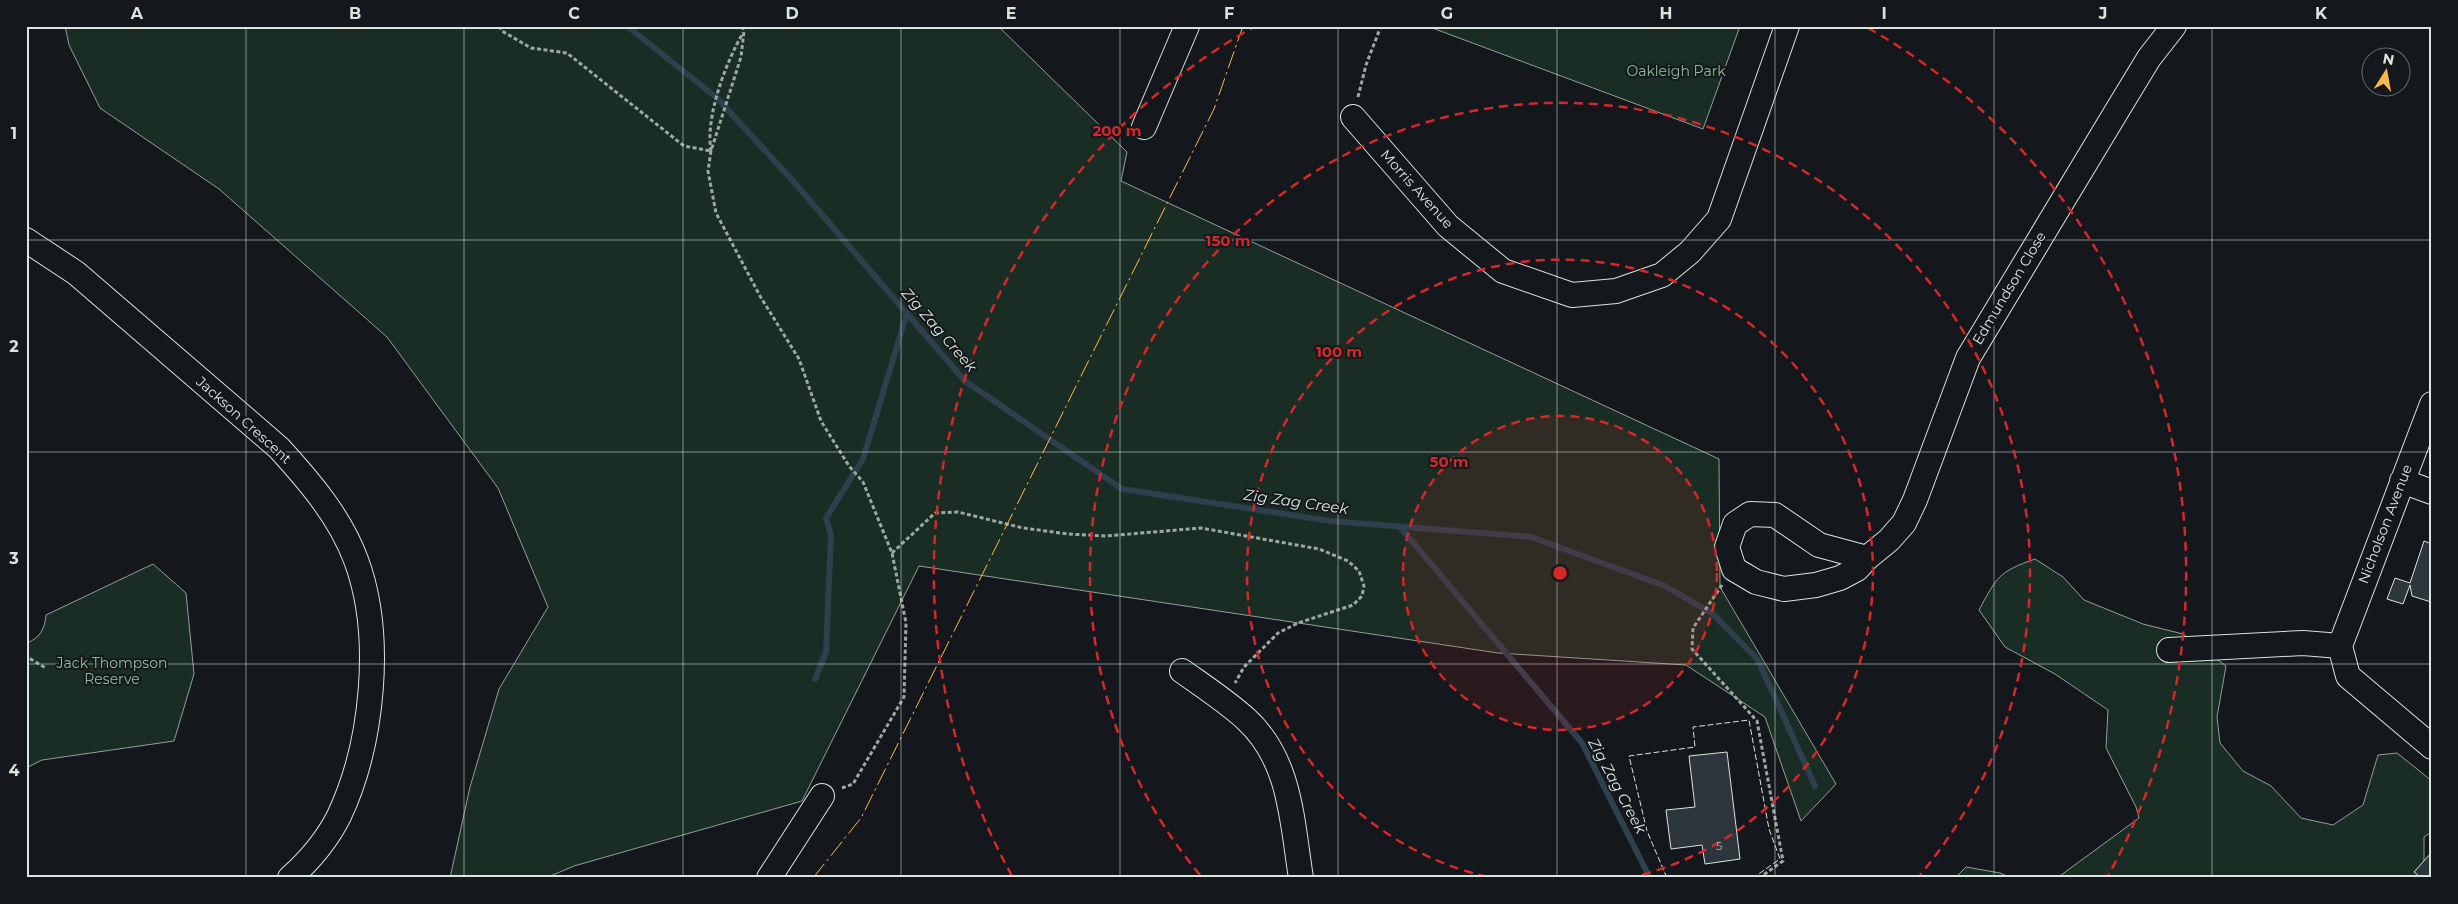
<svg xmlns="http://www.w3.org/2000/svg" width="2458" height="904" viewBox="0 0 2458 904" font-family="Montserrat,sans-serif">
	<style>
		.green { fill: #1a2d24; stroke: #939e99 }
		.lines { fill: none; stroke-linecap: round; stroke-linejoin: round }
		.stream { stroke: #2f3f4d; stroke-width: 6 }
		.building { fill: #2c363c; stroke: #d8e6dc }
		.minor-casing { stroke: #d8e6dc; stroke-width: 26 }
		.path { stroke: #9da8a2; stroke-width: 3; stroke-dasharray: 4 2.5; stroke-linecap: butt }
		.minor { stroke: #14181c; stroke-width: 24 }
		.fence { stroke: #d8e6dc; stroke-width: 1; stroke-dasharray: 6 2.5; stroke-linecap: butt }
		.power { stroke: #ffb74d; stroke-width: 1; stroke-dasharray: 18 4 2.5 4; stroke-linecap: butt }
		.grid { fill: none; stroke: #d8e6dc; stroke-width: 1; stroke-opacity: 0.55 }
		.ring { fill: none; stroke: #d62828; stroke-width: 2.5; stroke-dasharray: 9 6 }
		.labels { text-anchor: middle; stroke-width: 4; stroke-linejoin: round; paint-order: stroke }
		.number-label { font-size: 11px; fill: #adbab4 }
		.park-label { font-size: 14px; fill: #8ac095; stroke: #14181c }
		.street-label { font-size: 14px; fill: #d8e6dc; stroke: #14181c }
		.water-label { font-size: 15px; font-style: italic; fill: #d8e6dc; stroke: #14181c }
		.centre { fill: #d62828; stroke: #14181c; stroke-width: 2.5 }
		.ring-label { font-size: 15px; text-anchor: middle; font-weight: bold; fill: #d62828; stroke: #14181c; stroke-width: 4; stroke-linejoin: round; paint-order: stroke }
		.neatline { fill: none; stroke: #d8e6dc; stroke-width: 2 }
		.grid-label { font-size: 16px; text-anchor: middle; font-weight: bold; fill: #d8e6dc }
	</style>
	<rect width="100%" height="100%" fill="#14181c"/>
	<path class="green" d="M65 26H998L1127 152 1121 181 1719 459 1720 587 1836 784 1801 821 1765 717 1686 665 1498 653 919 566 802 801 574 866 546 878H450L470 787 499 689 548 607 498 488 387 337 219 189 100 108 69 45Z
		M1427 26H1740L1703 129Z
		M2035 559 2063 577 2084 600 2143 624 2183 634 2226 666 2217 717 2220 743 2243 771 2271 786 2301 818 2333 825 2363 805 2378 755 2397 753 2432 781V832L2424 837V878H2057L2139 818 2136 807 2106 748 2108 710 2055 674 2005 647 1979 610C1997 577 1998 572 2035 559Z
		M153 564 186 593 194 674 174 741 42 760 26 768V643C40 639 45 628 46 615Z
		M1966 867 2000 873 2011 878H1955Z"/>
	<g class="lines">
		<path class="stream" d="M627 26 717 98 794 182 965 381 1122 489 1330 521 1531 537 1665 586 1713 614 1758 660 1815 786
			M1400 527 1582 743 1650 878
			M815 679 826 652 831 535 826 518 863 459 907 313"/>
	</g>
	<path class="building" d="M2424 541 2432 544 2431 602 2412 596 2410 585 2403 604 2387 599 2395 578 2410 583Z
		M1727 752 1740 859 1705 864 1702 845 1671 849 1666 810 1695 807 1689 756Z
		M2432 852V878H2421L2414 872Z"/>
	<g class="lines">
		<g class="minor-casing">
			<path id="minor" d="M1353 117 1448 226 1503 271 1572 295 1616 291 1662 275 1690 252 1719 219 1787 26
				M1144 127 1187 26
				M26 240 76 273 279 448C310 482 340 517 356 560 384 635 373 744 339 816 327 840 310 860 290 878
				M2432 404 2340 646 2348 676 2432 747
				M2402 481 2432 492
				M1867 558 1819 545 1775 515 1750 514 1735 524 1727 547 1734 569 1756 582 1784 589 1816 585 1840 578 1857 569 1867 558 1889 540 1904 523 1915 500 1968 358 2115 114 2149 58 2174 26
				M2169 650 2303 643 2340 646
				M1182 671C1203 686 1226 701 1246 719 1291 760 1292 822 1301 878
				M769 878 822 796"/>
		</g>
		<path class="path" d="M499 26 502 31 531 48 567 53 684 146 711 151
			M742 26 744 31 741 57 711 151 708 171 716 213 760 296 799 359 821 421 849 466 863 482 892 553 906 623 904 697 853 784 842 788
			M1358 97 1366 65 1381 26
			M711 151C705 117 726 62 743 33
			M892 553 935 513 958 512 1023 528 1068 534 1106 536 1201 528 1319 549 1348 561 1359 571 1364 586 1362 596 1353 605 1298 623 1278 633 1244 667 1235 683
			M1722 585 1693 628 1692 649 1757 721 1783 861 1759 878
			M26 654 27 657 46 668"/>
		<use href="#minor" class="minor"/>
		<path class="fence" d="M1667 878 1647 831 1629 756 1695 747 1693 727 1749 720 1769 829 1780 859 1753 878"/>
		<path class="power" d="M813 878 861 818 1214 109 1243 26"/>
	</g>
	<path class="grid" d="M246 26V878M464 26V878M683 26V878M901 26V878M1120 26V878M1338 26V878M1557 26V878M1775 26V878M1994 26V878M2212 26V878M26 240H2432M26 452H2432M26 664H2432"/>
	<circle cx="1560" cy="573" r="157" fill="#d62828" fill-opacity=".12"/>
	<g class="ring">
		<circle cx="1560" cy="573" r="157"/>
		<path d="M1487 877A313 313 0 1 1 1633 877"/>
		<path d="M1200 875A470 470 0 1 1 1920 875"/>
		<path d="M1012 876A626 626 0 0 1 1252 28M1868 28A626 626 0 0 1 2108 876"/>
	</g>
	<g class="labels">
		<g class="number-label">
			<text x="1719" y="850">5</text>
		</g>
		<g class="park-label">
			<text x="1676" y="76">Oakleigh Park</text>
			<text x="112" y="668">Jack Thompson<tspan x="112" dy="16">Reserve</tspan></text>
		</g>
		<g class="street-label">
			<text transform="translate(1417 189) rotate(48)" y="5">Morris Avenue</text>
			<text transform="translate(2009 288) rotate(-59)" y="5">Edmundson Close</text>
			<text transform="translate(244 420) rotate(42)" y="5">Jackson Crescent</text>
			<text transform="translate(2385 524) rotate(-69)" y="5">Nicholson Avenue</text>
		</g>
		<g class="water-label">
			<text transform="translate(939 330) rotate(49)" y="5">Zig Zag Creek</text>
			<text transform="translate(1296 502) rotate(8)" y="5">Zig Zag Creek</text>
			<text transform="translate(1617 786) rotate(62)" y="5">Zig Zag Creek</text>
		</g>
	</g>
	<circle cx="1560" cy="573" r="8" class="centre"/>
	<g class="ring-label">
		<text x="1117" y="136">200 m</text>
		<text x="1228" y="246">150 m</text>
		<text x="1339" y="357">100 m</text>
		<text x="1449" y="467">50 m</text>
	</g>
	<rect width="2458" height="904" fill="none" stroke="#14181c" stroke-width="55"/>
	<g transform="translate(2386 72) rotate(11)"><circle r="24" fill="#14181c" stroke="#626a69"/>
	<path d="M0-4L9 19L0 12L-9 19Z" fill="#ffb74d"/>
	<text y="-8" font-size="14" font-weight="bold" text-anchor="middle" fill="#d8e6dc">N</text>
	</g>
	<rect x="28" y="28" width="2402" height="848" class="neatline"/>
	<g class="grid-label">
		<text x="137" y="19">A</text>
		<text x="355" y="19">B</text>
		<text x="574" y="19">C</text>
		<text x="792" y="19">D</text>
		<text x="1011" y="19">E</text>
		<text x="1229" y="19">F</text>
		<text x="1447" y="19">G</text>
		<text x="1666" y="19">H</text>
		<text x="1884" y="19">I</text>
		<text x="2103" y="19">J</text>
		<text x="2321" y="19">K</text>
		<text x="14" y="139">1</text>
		<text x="14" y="352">2</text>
		<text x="14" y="564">3</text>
		<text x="14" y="776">4</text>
	</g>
</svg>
